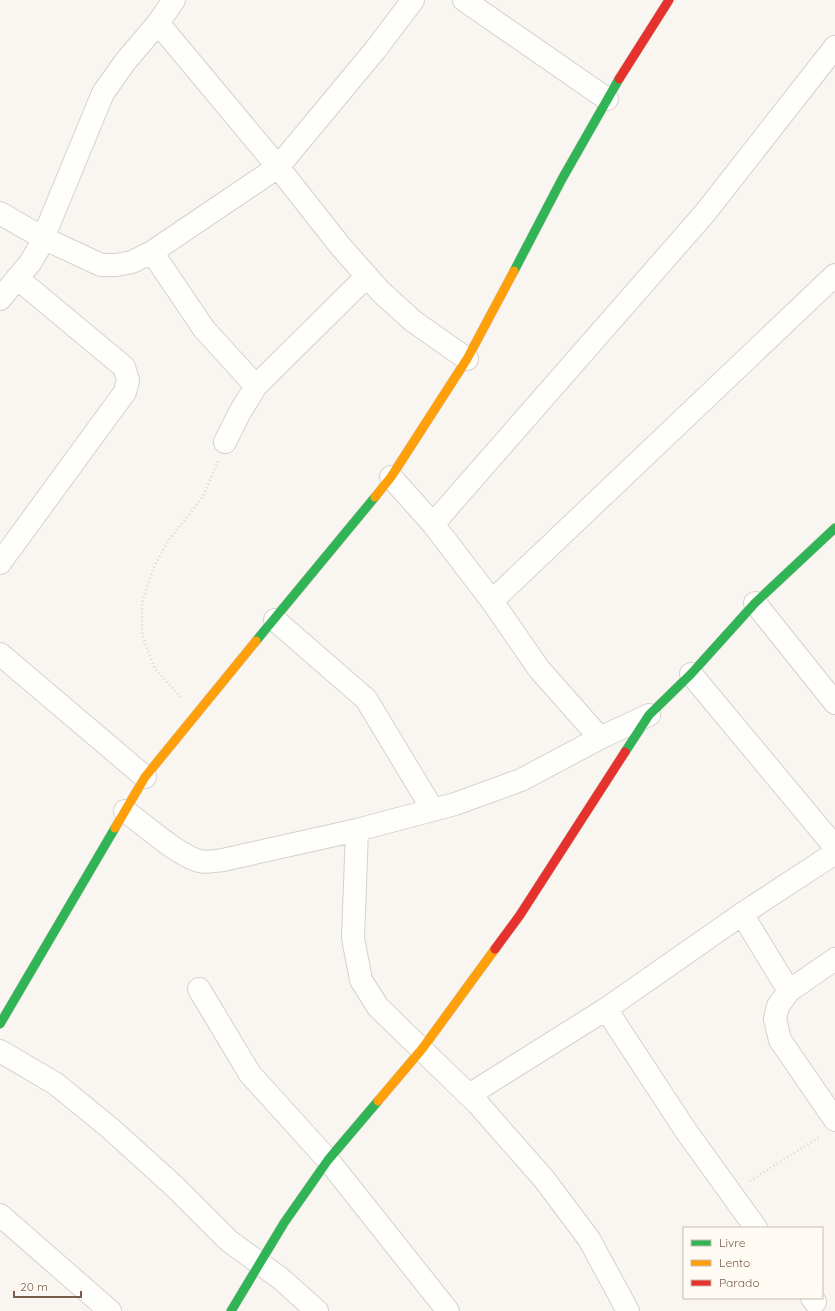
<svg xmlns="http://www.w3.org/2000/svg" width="835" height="1311" viewBox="0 0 835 1311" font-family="Quicksand,sans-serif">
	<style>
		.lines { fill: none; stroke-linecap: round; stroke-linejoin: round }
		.street-casing { stroke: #d7d1cb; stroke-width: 24 }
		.fast-casing { stroke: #d9d2cb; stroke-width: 10 }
		.slow-casing { stroke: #d9d2cb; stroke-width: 10 }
		.jam-casing { stroke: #d9d2cb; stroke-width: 10 }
		.path { stroke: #dcd5d0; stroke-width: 2.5; stroke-dasharray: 1 3; stroke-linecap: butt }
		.street { stroke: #fefefd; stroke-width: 22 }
		.fast { stroke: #30b455; stroke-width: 9 }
		.slow { stroke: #ff9f0a; stroke-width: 9 }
		.jam { stroke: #e5322d; stroke-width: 9 }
	</style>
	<rect width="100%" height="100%" fill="#f9f5f0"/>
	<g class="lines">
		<g class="street-casing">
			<path id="street" d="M464 0 607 99
				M158 23 278 167 341 247 381 292 413 321 467 359
				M0 213 43 238 101 265H116L132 262 152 252 278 167 376 49 413 0
				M152 252 204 329 256 386
				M0 299 30 263 39 248 103 93 125 62 158 23 174 0
				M225 442 240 412 256 386 367 276
				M391 477 433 524 492 601 539 669 600 738
				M433 524 705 213 835 47
				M0 563 125 392 128 380 124 367 17 278
				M492 601 835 275
				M755 603 835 703
				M275 620 366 699 433 810
				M0 654 145 777
				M691 674 835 847
				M125 811C145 825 176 854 199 861 207 863 215 861 223 860L357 830 455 804 521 780 600 738 649 715
				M357 830 353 938 361 980 378 1007 478 1104 544 1179 589 1239 628 1311
				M742 914 789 991
				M835 959 789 991 778 1006 775 1019 780 1040 835 1120
				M199 989 250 1074 328 1160 448 1311
				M606 1009 686 1131 756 1228
				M0 1051 56 1084 110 1128 175 1187 229 1241 280 1278 317 1311
				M469 1095 606 1009 742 914 835 853
				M0 1215 110 1311
				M812 1298 815 1302"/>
		</g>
		<g class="fast-casing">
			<path id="fast" d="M514 271 562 179 619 79
				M256 641 375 497
				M625 752 649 715 691 674 755 603 835 528
				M0 1024 115 828
				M231 1311 284 1223 328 1160 378 1101"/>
		</g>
		<g class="slow-casing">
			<path id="slow" d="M375 497 391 477 467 359 514 271
				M115 828 145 777 256 641
				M378 1101 422 1049 495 949"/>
		</g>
		<g class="jam-casing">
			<path id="jam" d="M619 79 669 0
				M495 949 520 915 625 752"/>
		</g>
		<path class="path" d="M181 697 155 669 142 635V603L153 569 168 541 203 497 218 461
			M750 1181 821 1136"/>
		<use href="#street" class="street"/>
		<use href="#fast" class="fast"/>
		<use href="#slow" class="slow"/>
		<use href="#jam" class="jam"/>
	</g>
	<rect x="683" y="1227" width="140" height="72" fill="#fffaf3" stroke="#cabbb1"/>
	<rect x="691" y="1240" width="20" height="6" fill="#30b455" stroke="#cabbb1"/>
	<text x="719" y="1247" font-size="12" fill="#7a5c4d">Livre</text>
	<rect x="691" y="1260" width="20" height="6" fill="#ff9f0a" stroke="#cabbb1"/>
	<text x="719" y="1267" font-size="12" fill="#7a5c4d">Lento</text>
	<rect x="691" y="1280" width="20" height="6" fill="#e5322d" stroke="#cabbb1"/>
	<text x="719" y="1287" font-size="12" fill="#7a5c4d">Parado</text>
	<path d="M14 1291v6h67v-6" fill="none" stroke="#7a5c4d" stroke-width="2"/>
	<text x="20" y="1291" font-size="12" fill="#7a5c4d" stroke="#fffaf3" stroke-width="3" paint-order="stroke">20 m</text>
</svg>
